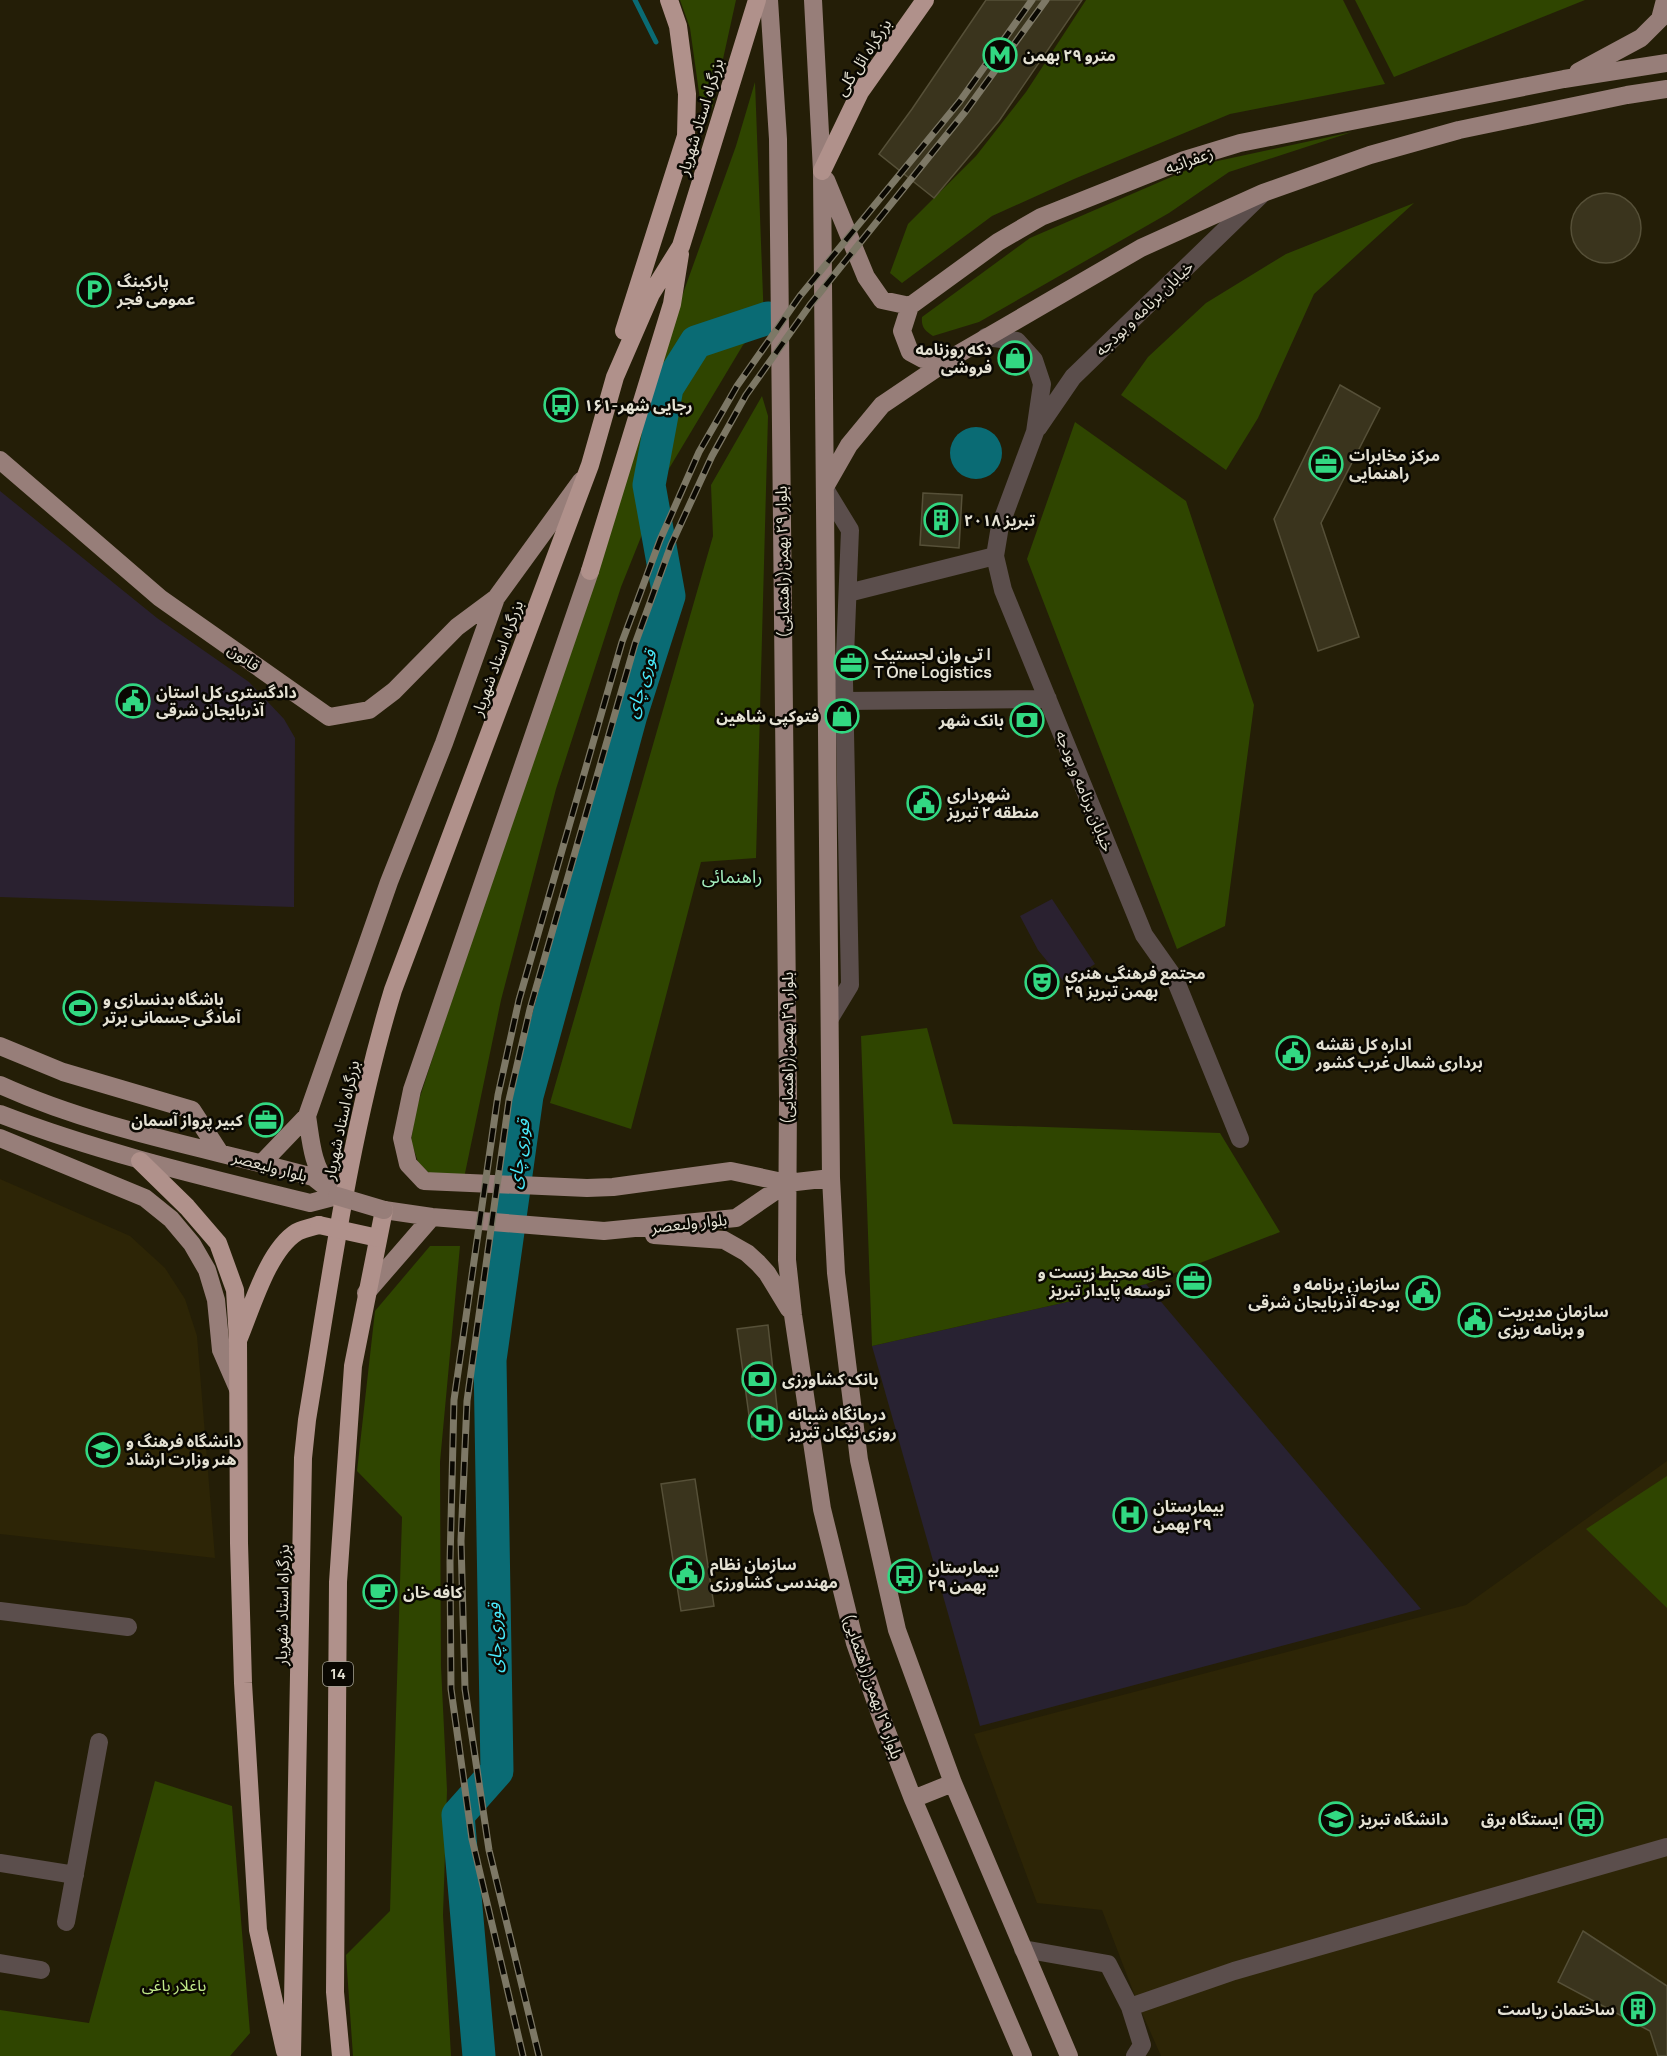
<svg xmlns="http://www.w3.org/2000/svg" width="1667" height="2056" viewBox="0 0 1667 2056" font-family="Manrope,'Noto Sans Arabic',sans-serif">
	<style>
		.commercial { fill: #2a2130 }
		.built { fill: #2d2506 }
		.medical { fill: #282232 }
		.green { fill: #2f4500 }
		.water { fill: #0a6b74 }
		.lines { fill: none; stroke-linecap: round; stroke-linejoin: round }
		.stream { stroke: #0a6b74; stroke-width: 5 }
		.river { stroke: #0a6b74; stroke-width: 33 }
		.building { fill: #3a341d; stroke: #565038; stroke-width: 1.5 }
		.minor { stroke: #5b4e4c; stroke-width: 18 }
		.major { stroke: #977e79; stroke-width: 18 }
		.highway { stroke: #b0918b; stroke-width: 18 }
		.rail-casing { stroke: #7d7866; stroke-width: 7 }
		.rail { stroke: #0a0802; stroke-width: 4.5; stroke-dasharray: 14; stroke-linecap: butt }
		.major-bridge { stroke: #977e79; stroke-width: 18 }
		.highway-bridge { stroke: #b0918b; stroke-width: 18 }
		.labels { text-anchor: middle; stroke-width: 5; stroke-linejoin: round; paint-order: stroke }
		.shield { fill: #0a0802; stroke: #a3a094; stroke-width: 1.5 }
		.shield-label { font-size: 15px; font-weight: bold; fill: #e4e1d3 }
		.poi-label { font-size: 16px; font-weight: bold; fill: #e4e1d3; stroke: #0a0802; text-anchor: start }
		.street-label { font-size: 16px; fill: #e4e1d3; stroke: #0a0802 }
		.park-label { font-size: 16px; fill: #c1e989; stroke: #0a0802 }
		.water-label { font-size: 18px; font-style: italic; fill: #49e8f9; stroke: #0a0802 }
		.neighbourhood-label { font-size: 18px; fill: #a5efbe; stroke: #0a0802 }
	</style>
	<rect width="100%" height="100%" fill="#241e07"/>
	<path class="commercial" d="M0 491 157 618 249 682 284 719 295 738 294 907 0 897Z
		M1052 899 1095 964 1065 983 1038 950 1020 916Z"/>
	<path class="built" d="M0 1179 130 1236 165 1268 185 1299 197 1336 215 1558 0 1534Z
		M1667 1461V2056H1161L1138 2004 1102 1910 1037 1903 974 1734 1466 1605Z"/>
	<path class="medical" d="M1146 1284 1421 1609 980 1726 872 1346Z"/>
	<path class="green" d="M680 0H736L712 109 701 107 690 28Z
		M1086 0H1343L1385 84 1230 114 1074 179 992 216 902 283 890 273 908 224 976 156 1026 92Z
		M1355 0H1585L1394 77Z
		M755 82 764 323 743 345 667 472 621 587 556 789 501 1000 463 1183 432 1176 418 1162 411 1141 416 1109 672 324 736 146Z
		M1352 132 1229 172 1169 213 979 322 933 336C925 331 921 327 922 317L1030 238 1199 165Z
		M1414 203 1314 294 1258 418 1226 470 1121 395 1148 357 1206 303 1286 254Z
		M762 396 768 416 756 858 701 862 631 1129 550 1103 713 536 711 485Z
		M1075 422 1186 501 1254 705 1225 926 1177 949 1027 559Z
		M927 1028 953 1124 1220 1133 1280 1232 1146 1284 872 1346 861 1036Z
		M430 1246H460L440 1462 441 1667 447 1790 443 1915 451 2056H353L346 1955 390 1911 402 1517 357 1471 375 1311Z
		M1667 1476V1608L1586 1529Z
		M155 1781 232 1806 250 2033 230 2056H0V2010L89 2023Z"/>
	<path class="water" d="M950 453a26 26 0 1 1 52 0a26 26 0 1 1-52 0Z"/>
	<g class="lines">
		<path class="stream" d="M635 0 656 42"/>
		<path class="river" d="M479 2056 458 1815 497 1771 490 1360 527 1096 631 715 669 596 649 485 667 388 696 342 768 318"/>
	</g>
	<path class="building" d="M986 0H1082L999 121 934 198 879 154 912 109Z
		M1571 228a35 35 0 1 1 70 0a35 35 0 1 1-70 0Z
		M1340 385 1380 408 1321 523 1359 637 1318 651 1274 519Z
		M923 493 962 495 959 548 920 545Z
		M768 1325 780 1434 752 1437 737 1329Z
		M695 1479 714 1606 681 1611 661 1484Z
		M1583 1931 1667 1986V2056H1658L1650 2031 1558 1982Z"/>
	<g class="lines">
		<path class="minor" d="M986 337 1017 341 1034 360 1042 384 1035 432 1000 526 995 556 1003 590 1144 935 1175 979 1240 1139
			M1038 428 1073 377 1261 195
			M825 489 850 530 844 681 850 985 830 1018
			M848 593 995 556
			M844 701 1048 699
			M0 1611 128 1627
			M0 1863 75 1875
			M66 1922 99 1742
			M1023 1949 1108 1964 1130 2007 1142 2045 1135 2056
			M0 1963 41 1970
			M1130 2007 1234 1971 1667 1847"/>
		<path class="major" d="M769 0 778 139 788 1098 787 1260 793 1315 822 1509 855 1643 880 1714 913 1799 1023 2056
			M813 0 822 171 831 1178 836 1273 859 1460 897 1630 953 1783 1069 2056
			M1578 72 1641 38 1660 19 1665 0
			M826 180 866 277 882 300 910 306 998 242 1041 217 1184 160 1240 143 1564 79 1667 63
			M910 306 902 331 910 352 923 359 951 357
			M0 460 160 598 329 717 369 710 394 691 457 627 496 598
			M825 487 849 445 882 405 953 357 1141 248 1263 193 1370 155 1459 130 1627 95 1667 89
			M590 571 412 1090 402 1138 408 1164 424 1181 587 1188 613 1187 731 1171 787 1183 831 1178
			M0 1046 63 1072 192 1110 220 1153
			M0 1085C99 1130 208 1148 313 1177L337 1196
			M0 1114C101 1153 205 1177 310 1203L337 1196
			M307 1116C311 1141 312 1165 328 1185
			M0 1138 145 1198 171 1219 192 1244 207 1270 216 1300 221 1350 238 1389
			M262 1163 307 1116 389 882 444 743 496 598 581 481
			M384 1210 432 1217 604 1231 736 1218 787 1183
			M654 1235 724 1240 747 1253 758 1263 767 1273 789 1309
			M366 1293 432 1217
			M913 1799 953 1783"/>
		<path class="highway" d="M822 171 860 92 925 0
			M624 331 686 136 687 94 678 26 669 0
			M590 571 672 304 680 254
			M140 1161 187 1207 218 1243 235 1290 238 1340 239 1543 243 1683 258 1930 285 2051
			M239 1338C252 1307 268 1250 297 1232 303 1229 312 1227 319 1225
			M292 2056 303 1458 307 1420C331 1276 350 1131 393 990L590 465 615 377 651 294 681 246 757 0
			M341 2056 335 1992 338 1582 353 1366 384 1210"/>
		<g class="rail-casing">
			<path id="rail" d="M523 2056 472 1839 451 1689 450 1562 454 1400 498 1095 519 1000 622 642 660 540 699 452 737 386 800 296 960 101 1032 0
				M539 2056 489 1850 465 1689 461 1541 467 1401 509 1100 530 1009 635 644 671 545 712 456 746 395 810 305 965 112 1046 0"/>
		</g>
		<use href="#rail" class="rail"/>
		<path class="major-bridge" d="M337 1196 384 1210"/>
		<path class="highway-bridge" d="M319 1225 378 1238"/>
	</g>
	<defs>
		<g id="metro-ring" transform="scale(1.725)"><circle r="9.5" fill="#0a0802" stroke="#32d882" stroke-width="1.5"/><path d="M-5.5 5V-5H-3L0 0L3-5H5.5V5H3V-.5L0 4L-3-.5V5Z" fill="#32d882"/></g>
		<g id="parking-ring" transform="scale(1.725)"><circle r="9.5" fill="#0a0802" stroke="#32d882" stroke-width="1.5"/><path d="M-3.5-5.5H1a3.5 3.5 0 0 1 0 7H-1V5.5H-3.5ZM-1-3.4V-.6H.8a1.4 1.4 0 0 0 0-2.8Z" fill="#32d882"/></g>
		<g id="shop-ring" transform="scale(1.725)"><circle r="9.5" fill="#0a0802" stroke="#32d882" stroke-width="1.5"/><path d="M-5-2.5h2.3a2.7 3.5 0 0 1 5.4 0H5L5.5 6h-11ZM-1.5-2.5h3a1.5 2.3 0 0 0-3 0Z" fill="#32d882"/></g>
		<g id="bus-ring" transform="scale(1.725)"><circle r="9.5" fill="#0a0802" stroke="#32d882" stroke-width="1.5"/><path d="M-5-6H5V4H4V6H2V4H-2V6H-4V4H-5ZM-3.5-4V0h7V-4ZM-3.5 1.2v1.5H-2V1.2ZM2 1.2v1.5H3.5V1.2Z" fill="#32d882"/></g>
		<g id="office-ring" transform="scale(1.725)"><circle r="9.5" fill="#0a0802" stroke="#32d882" stroke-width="1.5"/><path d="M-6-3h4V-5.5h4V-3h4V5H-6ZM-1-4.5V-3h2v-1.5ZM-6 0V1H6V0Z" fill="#32d882"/></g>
		<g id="building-ring" transform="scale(1.725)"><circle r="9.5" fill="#0a0802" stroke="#32d882" stroke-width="1.5"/><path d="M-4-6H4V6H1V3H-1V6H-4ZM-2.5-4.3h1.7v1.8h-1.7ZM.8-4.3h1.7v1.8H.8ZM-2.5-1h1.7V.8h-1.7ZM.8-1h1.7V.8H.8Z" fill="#32d882"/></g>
		<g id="civic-ring" transform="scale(1.725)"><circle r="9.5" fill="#0a0802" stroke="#32d882" stroke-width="1.5"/><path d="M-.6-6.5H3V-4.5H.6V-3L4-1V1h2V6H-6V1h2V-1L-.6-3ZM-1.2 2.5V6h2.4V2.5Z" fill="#32d882"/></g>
		<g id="bank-ring" transform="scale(1.725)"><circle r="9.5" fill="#0a0802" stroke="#32d882" stroke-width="1.5"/><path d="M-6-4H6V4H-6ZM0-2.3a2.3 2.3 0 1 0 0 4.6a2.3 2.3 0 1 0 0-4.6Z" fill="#32d882"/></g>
		<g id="theatre-ring" transform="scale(1.725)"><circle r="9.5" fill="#0a0802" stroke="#32d882" stroke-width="1.5"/><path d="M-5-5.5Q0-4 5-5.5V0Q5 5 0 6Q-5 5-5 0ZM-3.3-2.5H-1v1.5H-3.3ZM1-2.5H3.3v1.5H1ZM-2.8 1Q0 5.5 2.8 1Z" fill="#32d882"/></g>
		<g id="stadium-ring" transform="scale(1.725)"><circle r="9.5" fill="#0a0802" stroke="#32d882" stroke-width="1.5"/><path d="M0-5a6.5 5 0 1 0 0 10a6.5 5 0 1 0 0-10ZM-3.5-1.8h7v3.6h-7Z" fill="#32d882"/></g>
		<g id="hospital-ring" transform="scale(1.725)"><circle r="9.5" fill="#0a0802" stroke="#32d882" stroke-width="1.5"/><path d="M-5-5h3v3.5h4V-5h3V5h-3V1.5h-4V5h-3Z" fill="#32d882"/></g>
		<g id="university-ring" transform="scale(1.725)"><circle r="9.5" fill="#0a0802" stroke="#32d882" stroke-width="1.5"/><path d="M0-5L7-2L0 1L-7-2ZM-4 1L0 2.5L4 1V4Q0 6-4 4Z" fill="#32d882"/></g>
		<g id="cafe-ring" transform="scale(1.725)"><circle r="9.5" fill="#0a0802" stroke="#32d882" stroke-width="1.5"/><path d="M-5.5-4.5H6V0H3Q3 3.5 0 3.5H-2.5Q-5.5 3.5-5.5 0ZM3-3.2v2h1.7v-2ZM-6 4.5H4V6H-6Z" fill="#32d882"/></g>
	</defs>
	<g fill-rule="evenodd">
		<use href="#metro-ring" x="1000" y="55"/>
		<use href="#parking-ring" x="94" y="290"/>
		<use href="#shop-ring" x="1015" y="358"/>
		<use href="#bus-ring" x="561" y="405"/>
		<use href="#office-ring" x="1326" y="464"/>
		<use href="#building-ring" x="941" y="520"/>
		<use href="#office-ring" x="851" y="663"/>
		<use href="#civic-ring" x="133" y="701"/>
		<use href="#shop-ring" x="842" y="716"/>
		<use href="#bank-ring" x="1027" y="720"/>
		<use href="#civic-ring" x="924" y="803"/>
		<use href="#theatre-ring" x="1042" y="982"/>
		<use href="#stadium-ring" x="80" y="1008"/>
		<use href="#civic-ring" x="1293" y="1053"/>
		<use href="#office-ring" x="266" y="1120"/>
		<use href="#office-ring" x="1194" y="1281"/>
		<use href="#civic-ring" x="1423" y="1293"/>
		<use href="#civic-ring" x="1475" y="1320"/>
		<use href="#bank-ring" x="759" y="1379"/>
		<use href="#hospital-ring" x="765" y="1423"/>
		<use href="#university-ring" x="103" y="1450"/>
		<use href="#hospital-ring" x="1130" y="1515"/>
		<use href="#civic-ring" x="687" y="1573"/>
		<use href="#bus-ring" x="905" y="1576"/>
		<use href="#cafe-ring" x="380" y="1592"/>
		<use href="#university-ring" x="1336" y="1819"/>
		<use href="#bus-ring" x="1586" y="1819"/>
		<use href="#building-ring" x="1638" y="2009"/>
	</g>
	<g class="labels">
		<rect class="shield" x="323" y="1662" width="30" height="24" rx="4.5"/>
		<g class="shield-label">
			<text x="338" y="1679">14</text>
		</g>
		<g class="poi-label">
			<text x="1023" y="61">مترو ۲۹ بهمن</text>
			<text x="117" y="287">پارکینگ<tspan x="117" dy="18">عمومی فجر</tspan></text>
			<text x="992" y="355" text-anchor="end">دکه روزنامه<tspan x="992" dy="18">فروشی</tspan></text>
			<text x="584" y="411">۱۶۱-رجایی شهر</text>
			<text x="1349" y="461">مرکز مخابرات<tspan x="1349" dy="18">راهنمایی</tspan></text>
			<text x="964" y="526">تبریز ۲۰۱۸</text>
			<text x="874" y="660">تی وان لجستیک |<tspan x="874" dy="18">T One Logistics</tspan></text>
			<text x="156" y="698">دادگستری کل استان<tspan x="156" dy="18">آذربایجان شرقی</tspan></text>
			<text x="819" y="722" text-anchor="end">فتوکپی شاهین</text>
			<text x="1004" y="726" text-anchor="end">بانک شهر</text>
			<text x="947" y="800">شهرداری<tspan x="947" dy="18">منطقه ۲ تبریز</tspan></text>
			<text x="1065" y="979">مجتمع فرهنگی هنری<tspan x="1065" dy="18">۲۹ بهمن تبریز</tspan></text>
			<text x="103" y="1005">باشگاه بدنسازی و<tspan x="103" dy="18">آمادگی جسمانی برتر</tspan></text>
			<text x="1316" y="1050">اداره کل نقشه<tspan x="1316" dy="18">برداری شمال غرب کشور</tspan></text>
			<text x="243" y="1126" text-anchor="end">کبیر پرواز آسمان</text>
			<text x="1171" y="1278" text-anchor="end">خانه محیط زیست و<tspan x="1171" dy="18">توسعه پایدار تبریز</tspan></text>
			<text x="1400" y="1290" text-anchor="end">سازمان برنامه و<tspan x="1400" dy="18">بودجه آذربایجان شرقی</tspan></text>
			<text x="1498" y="1317">سازمان مدیریت<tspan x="1498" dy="18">و برنامه ریزی</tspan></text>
			<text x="782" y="1385">بانک کشاورزی</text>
			<text x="788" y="1420">درمانگاه شبانه<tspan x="788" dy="18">روزی نیکان تبریز</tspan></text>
			<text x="126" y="1447">دانشگاه فرهنگ و<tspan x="126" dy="18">هنر وزارت ارشاد</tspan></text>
			<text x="1153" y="1512">بیمارستان<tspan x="1153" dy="18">٢٩ بهمن</tspan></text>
			<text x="710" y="1570">سازمان نظام<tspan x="710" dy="18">مهندسی کشاورزی</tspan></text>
			<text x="928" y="1573">بیمارستان<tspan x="928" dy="18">۲۹ بهمن</tspan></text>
			<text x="403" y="1598">کافه خان</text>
			<text x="1359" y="1825">دانشگاه تبریز</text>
			<text x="1563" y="1825" text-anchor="end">ایستگاه برق</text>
			<text x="1615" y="2015" text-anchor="end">ساختمان ریاست</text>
		</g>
		<g class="street-label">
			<text transform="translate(863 57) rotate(-57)" y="6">بزرگراه ائل گلی</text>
			<text transform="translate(700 117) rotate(-73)" y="6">بزرگراه استاد شهریار</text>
			<text transform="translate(1189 160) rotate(-19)" y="6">زعفرانیه</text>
			<text transform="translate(1144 308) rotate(-44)" y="6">خیابان برنامه و بودجه</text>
			<text transform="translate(782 562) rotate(-91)" y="6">بلوار ٢٩ بهمن(راهنمایی)</text>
			<text transform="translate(244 657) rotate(35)" y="6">قانون</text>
			<text transform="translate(497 658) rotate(-70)" y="6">بزرگراه استاد شهریار</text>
			<text transform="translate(1085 791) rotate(68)" y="6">خیابان برنامه و بودجه</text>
			<text transform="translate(787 1048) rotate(-90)" y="6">بلوار ٢٩ بهمن(راهنمایی)</text>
			<text transform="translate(341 1120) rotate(-78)" y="6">بزرگراه استاد شهریار</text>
			<text transform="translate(270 1166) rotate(15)" y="6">بلوار ولیعصر</text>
			<text transform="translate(689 1223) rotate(-6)" y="6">بلوار ولىعصر</text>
			<text transform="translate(282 1605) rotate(-89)" y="6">بزرگراه استاد شهریار</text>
			<text transform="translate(873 1686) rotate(71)" y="6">بلوار ٢٩ بهمن(راهنمایی)</text>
		</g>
		<g class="park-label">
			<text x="174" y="1991">باغلار باغی</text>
		</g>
		<g class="water-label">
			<text transform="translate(641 684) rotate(-73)" y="6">قوری چای</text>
			<text transform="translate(519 1154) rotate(-82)" y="6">قوری چای</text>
			<text transform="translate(495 1638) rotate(-91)" y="6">قوری چای</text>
		</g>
		<g class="neighbourhood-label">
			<text x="732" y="883">راهنمائی</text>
		</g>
	</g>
</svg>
